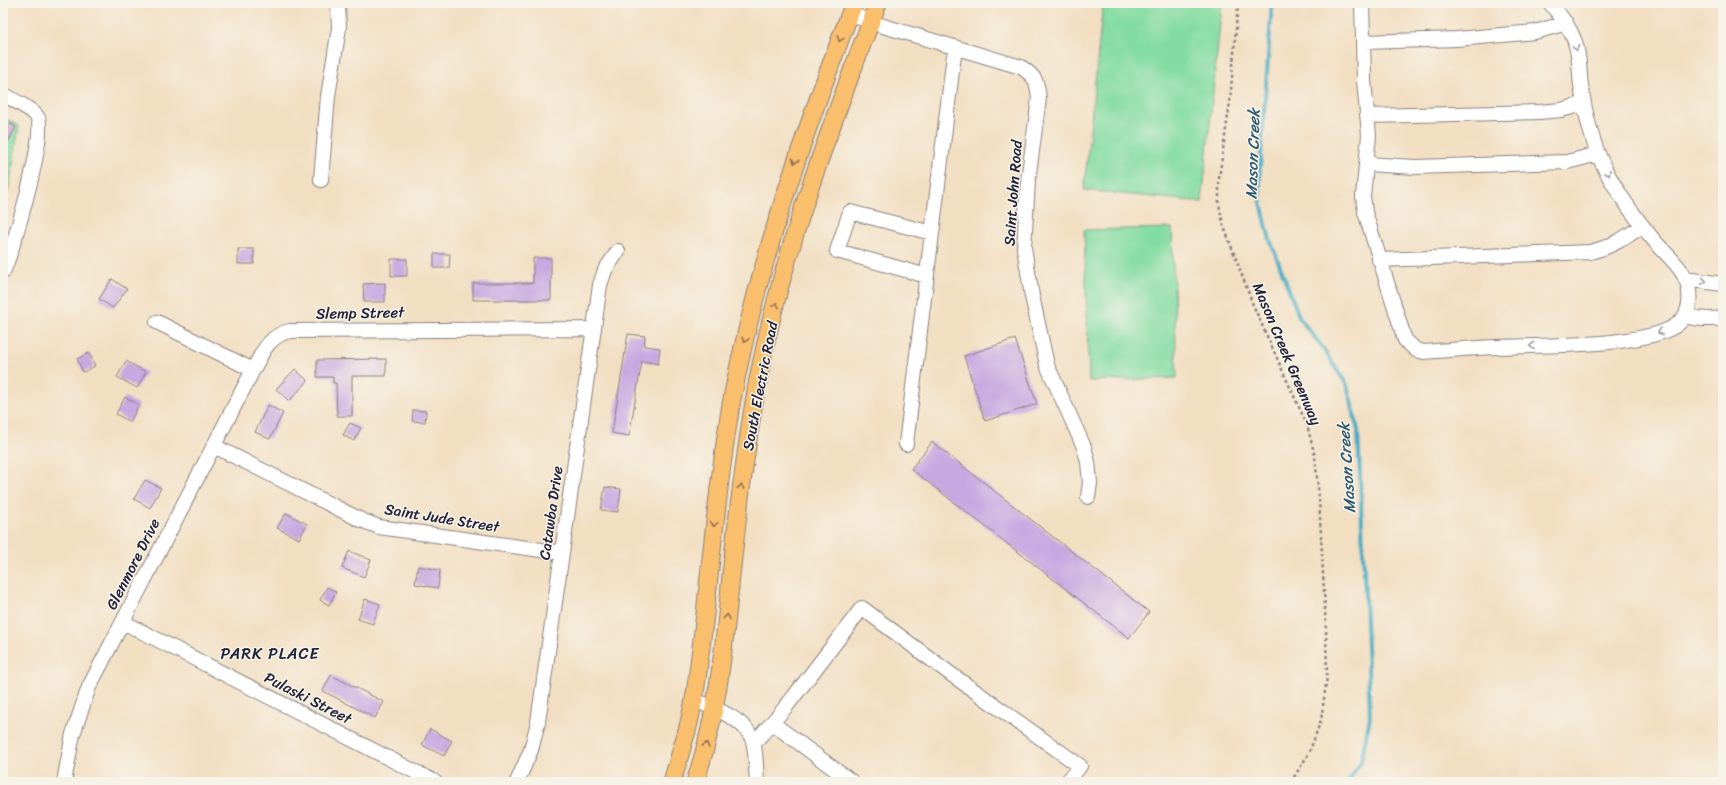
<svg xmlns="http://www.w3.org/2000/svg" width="1726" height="785" viewBox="0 0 1726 785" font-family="Sriracha,sans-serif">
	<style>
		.pitch { fill: #82dca1; stroke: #527f6e }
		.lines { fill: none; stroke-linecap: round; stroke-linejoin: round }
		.stream { stroke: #43aac3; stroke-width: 4 }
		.building { fill: #c8a8e1 }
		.minor-casing { stroke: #8a807e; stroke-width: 16 }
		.major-casing { stroke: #8a807e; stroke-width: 19 }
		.path { stroke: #8a807e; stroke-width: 2.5; stroke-dasharray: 3 3; stroke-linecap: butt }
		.minor { stroke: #fff; stroke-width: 14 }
		.major { stroke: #f9bf6d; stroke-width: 17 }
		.oneway { stroke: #8e7054 }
		.oneway2 { stroke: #9c9ca7 }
		.labels { text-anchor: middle; stroke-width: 3; stroke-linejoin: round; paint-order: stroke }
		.street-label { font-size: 15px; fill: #22223b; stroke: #f7f3e8 }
		.water-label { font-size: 16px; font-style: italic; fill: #2f5871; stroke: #f7f3e8 }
		.neighbourhood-label { font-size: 16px; letter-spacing: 1px; fill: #22223b; stroke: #f7f3e8 }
	</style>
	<rect width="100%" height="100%" fill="#f7f3e8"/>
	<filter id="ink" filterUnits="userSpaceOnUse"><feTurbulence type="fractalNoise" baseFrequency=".025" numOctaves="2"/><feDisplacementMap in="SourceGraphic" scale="8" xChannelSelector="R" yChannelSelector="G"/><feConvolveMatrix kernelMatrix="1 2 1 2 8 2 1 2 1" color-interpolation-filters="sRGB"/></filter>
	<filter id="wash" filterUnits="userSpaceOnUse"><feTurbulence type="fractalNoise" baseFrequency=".012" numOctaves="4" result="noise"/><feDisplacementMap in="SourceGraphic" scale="16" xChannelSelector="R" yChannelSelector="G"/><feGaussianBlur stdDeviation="0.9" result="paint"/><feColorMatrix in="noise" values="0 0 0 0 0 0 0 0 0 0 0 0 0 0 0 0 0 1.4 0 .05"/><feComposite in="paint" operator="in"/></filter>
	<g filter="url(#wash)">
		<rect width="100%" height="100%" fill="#f2dfc2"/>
		<path class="pitch" d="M1103 3H1222L1202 202 1084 190Z
			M3 117 19 126 10 182 3 214Z
			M1172 228 1177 378 1089 381 1084 230Z"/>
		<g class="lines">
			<path class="stream" d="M1272 3 1260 167V198L1269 237 1300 319 1320 344 1347 385 1358 430 1370 717 1361 762 1348 782"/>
		</g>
		<g id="blocks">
			<path class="building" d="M3 120 16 127 3 151Z
				M238 249H254V264H238Z
				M434 254H450L449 268H434Z
				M533 258H551V300H473V283H533Z
				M391 259H407V276H391Z
				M112 279 127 289 113 308 99 299Z
				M385 283V302H364L363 284Z
				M628 334 645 336 644 346 660 348 658 364 642 361 629 436 612 433Z
				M1015 339 1037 404 985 421 964 356Z
				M89 353 95 366 83 372 77 359Z
				M386 359V376H352V416H337L336 383H333V377H317V360Z
				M126 361 146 372 137 388 117 377Z
				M295 369 308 381 289 401 276 389Z
				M125 397 139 405 130 422 116 414Z
				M268 405 283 413 270 439 255 432Z
				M413 410 426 411 425 422 412 421Z
				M350 423 361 428 354 441 343 435Z
				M932 442 1149 612 1129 638 911 469Z
				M145 480 161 488 150 508 134 499Z
				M605 487 621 489 618 512 601 510Z
				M286 513 307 524 299 539 277 528Z
				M349 551 371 560 364 577 342 568Z
				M418 566 440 570 438 588 415 584Z
				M327 587 336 592 329 605 320 600Z
				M365 599 380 604 373 624 358 619Z
				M331 675 384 702 375 718 323 691Z
				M430 729 452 741 444 756 422 745Z"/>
		</g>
	</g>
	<g filter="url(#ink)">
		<use href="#blocks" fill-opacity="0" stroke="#8a807e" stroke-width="1"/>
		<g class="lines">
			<g class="minor-casing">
				<path id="minor" d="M1362 3 1364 80 1369 135 1363 196 1365 212 1405 340 1416 350 1424 352C1448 350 1472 348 1496 347 1535 345 1651 348 1679 323 1690 313 1691 299 1688 285 1683 267 1664 253 1652 238 1635 217 1618 194 1605 169 1592 143 1585 114 1581 85 1579 71 1580 57 1575 42 1570 27 1560 15 1550 3
					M850 13 870 22 1021 67C1036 77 1037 81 1039 98L1028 181 1024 248 1032 296 1047 365 1084 447 1088 462 1090 483 1088 497
					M1363 42 1457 39 1535 32 1566 23
					M3 94C11 99 34 110 38 118 46 137 13 250 3 272
					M1368 116 1539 112 1561 110 1584 104
					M1367 164 1415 167 1567 162 1598 154
					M321 180 328 96 339 28 338 3
					M1379 260 1590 252C1611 247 1625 238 1642 226
					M927 276 837 251 850 212 932 233
					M1685 279 1723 284
					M1685 316C1699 320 1709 320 1723 318
					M157 322 253 370
					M906 444 955 47
					M214 446 361 520 379 527 562 553
					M123 622 435 782
					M694 700C714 708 750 720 754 745 756 757 756 770 757 782
					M772 723 852 782
					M754 743 785 708 862 608 948 672 1080 766 1067 782
					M64 782 73 734 89 687 253 370C262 353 269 335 290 331L594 329
					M517 782 531 750 538 722 600 285 605 270 618 251"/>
			</g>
			<g class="major-casing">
				<path id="major" d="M672 782 688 727 694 700C709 601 714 499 732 399 758 263 804 133 854 3
					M695 782C718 715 724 646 731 576 737 519 744 463 753 408 776 268 827 135 878 3"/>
			</g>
			<path class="path" d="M1238 3 1230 102 1219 178V204L1223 224 1253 305 1307 425 1315 456 1319 498 1326 629 1327 677 1321 720 1309 753 1291 782"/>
			<use href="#minor" class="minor"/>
			<use href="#major" class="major"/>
		</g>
		<defs><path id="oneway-chevron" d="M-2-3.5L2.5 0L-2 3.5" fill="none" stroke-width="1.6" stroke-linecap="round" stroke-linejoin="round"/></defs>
		<g class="oneway">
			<use href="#oneway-chevron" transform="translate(840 39) rotate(111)"/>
			<use href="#oneway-chevron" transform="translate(795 161) rotate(109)"/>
			<use href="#oneway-chevron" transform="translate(776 305) rotate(-77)"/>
			<use href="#oneway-chevron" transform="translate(745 340) rotate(102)"/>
			<use href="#oneway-chevron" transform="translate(741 487) rotate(-81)"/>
			<use href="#oneway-chevron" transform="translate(714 524) rotate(97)"/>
			<use href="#oneway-chevron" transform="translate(727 617) rotate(-84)"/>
			<use href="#oneway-chevron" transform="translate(706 745) rotate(-74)"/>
		</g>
		<g class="oneway2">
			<use href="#oneway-chevron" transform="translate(1576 48) rotate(75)"/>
			<use href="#oneway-chevron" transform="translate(1608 173) rotate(61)"/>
			<use href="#oneway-chevron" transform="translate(1704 281) rotate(8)"/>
			<use href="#oneway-chevron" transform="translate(1660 332) rotate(161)"/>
			<use href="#oneway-chevron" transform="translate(1532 346) rotate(178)"/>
		</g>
	</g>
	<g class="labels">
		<g class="street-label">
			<text transform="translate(1013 193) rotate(-86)" y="5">Saint John Road</text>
			<text transform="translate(360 313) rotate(-1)" y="5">Slemp Street</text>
			<text transform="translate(1287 354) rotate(67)" y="5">Mason Creek Greenway</text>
			<text transform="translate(760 386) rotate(-79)" y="5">South Electric Road</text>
			<text transform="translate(551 513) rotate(-82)" y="5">Catawba Drive</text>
			<text transform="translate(442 518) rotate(9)" y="5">Saint Jude Street</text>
			<text transform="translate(133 564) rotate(-63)" y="5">Glenmore Drive</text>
			<text transform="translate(308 698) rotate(27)" y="5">Pulaski Street</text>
		</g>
		<g class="water-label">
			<text transform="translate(1252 154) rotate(-88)" y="6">Mason Creek</text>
			<text transform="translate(1346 468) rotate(-94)" y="6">Mason Creek</text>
		</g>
		<g class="neighbourhood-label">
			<text x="270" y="659">PARK PLACE</text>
		</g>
	</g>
	<rect width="1726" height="785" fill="none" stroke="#f7f3e8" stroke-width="16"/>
</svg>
